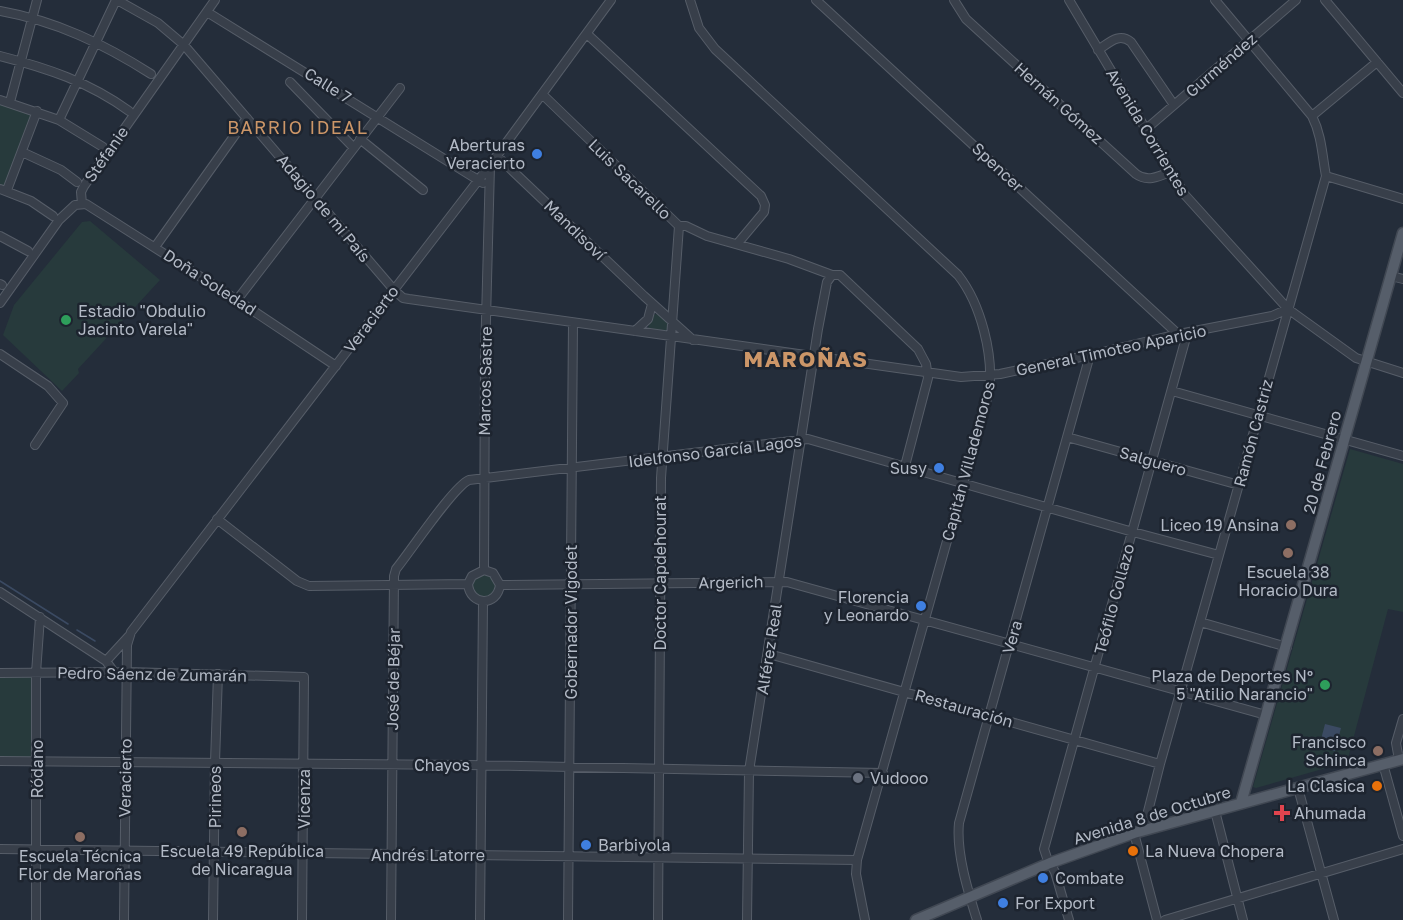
<svg xmlns="http://www.w3.org/2000/svg" width="1403" height="920" viewBox="0 0 1403 920" font-family="'Golos Text',sans-serif">
	<style>
		.green { fill: #273a3c }
		.water { fill: #3b4a62 }
		.lines { fill: none; stroke-linecap: round; stroke-linejoin: round }
		.stream { stroke: #3b4a62; stroke-width: 1.5 }
		.minor-casing { stroke: #565d68; stroke-width: 10 }
		.major-casing { stroke: #414853; stroke-width: 13 }
		.minor { stroke: #383f4a; stroke-width: 8 }
		.major { stroke: #565e6a; stroke-width: 10 }
		.shop-dot { fill: #3f7fe0; stroke: #1d242f; stroke-width: 2 }
		.leisure-dot { fill: #2e9e5b; stroke: #1d242f; stroke-width: 2 }
		.education-dot { fill: #8d6e63; stroke: #1d242f; stroke-width: 2 }
		.worship-dot { fill: #6b7280; stroke: #1d242f; stroke-width: 2 }
		.food-dot { fill: #e8710a; stroke: #1d242f; stroke-width: 2 }
		.health-dot { fill: #e0444e; stroke: #1d242f; stroke-width: 2 }
		.labels { text-anchor: middle; stroke-width: 5; stroke-linejoin: round; paint-order: stroke }
		.street-label { font-size: 16px; fill: #b3bac6; stroke: #1d242f }
		.poi-label { font-size: 16px; fill: #b3bac6; stroke: #1d242f; text-anchor: end }
		.neighbourhood-label { font-size: 18px; letter-spacing: 1.5px; fill: #cc9668; stroke: #1d242f }
		.district-label { font-size: 22px; font-weight: bold; letter-spacing: 1.5px; fill: #cc9668; stroke: #1d242f }
	</style>
	<rect width="100%" height="100%" fill="#242d3a"/>
	<path class="green" d="M0 103 32 114 7 184 3 187H0Z
		M90 221 160 280 78 369 79 373 62 391 3 335 14 305 82 222Z
		M657 314 667 322 668 327 666 331 648 328 653 315Z
		M1350 449 1403 464V612L1388 609 1347 762 1256 788 1253 787Z
		M480 574C489 575 495 577 497 586L489 597 480 599 470 586Z
		M0 675 32 677 33 678 34 754 30 758H0Z"/>
	<path class="water" d="M1325 724 1341 728 1335 751 1319 747Z"/>
	<g class="lines">
		<path class="stream" d="M0 581 68 624
			M77 630 95 641"/>
		<g class="minor-casing">
			<path id="minor" d="M117 0 158 23 184 45 394 290 403 298 409 299 961 377 1000 374 1090 355 1174 335 1272 316 1288 309
				M690 0 699 28 715 49 958 275C981 304 994 356 989 392L857 860 856 874 865 920
				M816 0 1179 335
				M954 0 966 19 1136 174C1147 182 1158 177 1170 172
				M1069 0 1185 195 1288 309 1356 358 1403 373
				M1325 0 1403 93
				M0 11C56 21 104 44 151 74
				M207 12 483 183
				M587 34 761 196 765 205 764 212 738 243
				M1098 50C1109 43 1119 32 1131 42L1174 105
				M0 56C47 68 89 82 129 111
				M290 82 354 148
				M543 95 679 226H686L707 236 789 259 832 275H840L918 349 926 364 928 378 905 466
				M0 100 59 120 103 147
				M10 102 37 0
				M1312 116 1377 62
				M59 120 116 0
				M1145 130 1296 0
				M360 139 423 190
				M22 152 61 170 77 182
				M497 156 644 296 693 340
				M1326 176 1403 199
				M0 189 31 201 53 216
				M7 190 37 111
				M82 204 81 192 84 186 215 0
				M0 236 28 251
				M155 247 247 118
				M1391 276 1403 279
				M0 284 2 285
				M237 300 400 88
				M0 303 59 220 75 205 86 204 237 300 336 366
				M635 331 648 319 652 304
				M0 354 48 386 63 403 35 445
				M1172 391 1403 456
				M1067 437 1239 485
				M217 519 297 581 309 586 468 584
				M484 570 485 358 490 166
				M468 584C470 606 497 607 500 585
				M468 584 472 576 484 570 493 573 500 585
				M500 585 787 582 1266 715
				M0 592 106 661 114 672
				M1200 622 1287 647
				M769 654 1160 764
				M106 661 129 636
				M0 673 127 672 304 677 302 920
				M1399 760 1396 743 1403 719
				M0 761 468 765 883 773
				M1383 764 1403 836
				M1298 788 1334 920
				M1215 811 1243 920
				M1143 831 1160 764 1326 176C1322 155 1322 136 1312 116L1215 0
				M1134 833 1157 920
				M0 849 857 860
				M36 920V673L40 617
				M124 920 127 645 131 632 490 165 611 0
				M213 920 215 762 218 674
				M391 920 394 576 396 569C410 552 453 487 469 480L808 439 1133 532 1219 555
				M480 920 483 602
				M568 920 573 323
				M658 920 661 478 679 226
				M747 920 749 771 818 329 827 282 832 275
				M977 920C968 891 956 853 959 823L1090 355
				M1069 920 1055 872 1047 858 1044 849 1187 334
				M1165 920 1403 849"/>
		</g>
		<g class="major-casing">
			<path id="major" d="M1241 803 1403 233
				M916 920 1050 863 1134 833 1403 759"/>
		</g>
		<use href="#minor" class="minor"/>
		<use href="#major" class="major"/>
	</g>
	<g class="shop-dot">
		<circle cx="537" cy="154" r="6"/>
		<circle cx="939" cy="468" r="6"/>
		<circle cx="921" cy="606" r="6"/>
		<circle cx="586" cy="845" r="6"/>
		<circle cx="1043" cy="878" r="6"/>
		<circle cx="1003" cy="903" r="6"/>
	</g>
	<g class="leisure-dot">
		<circle cx="66" cy="320" r="6"/>
		<circle cx="1325" cy="685" r="6"/>
	</g>
	<g class="education-dot">
		<circle cx="1291" cy="525" r="6"/>
		<circle cx="1288" cy="553" r="6"/>
		<circle cx="1378" cy="751" r="6"/>
		<circle cx="242" cy="832" r="6"/>
		<circle cx="80" cy="837" r="6"/>
	</g>
	<circle class="worship-dot" cx="858" cy="778" r="6"/>
	<g class="food-dot">
		<circle cx="1377" cy="786" r="6"/>
		<circle cx="1133" cy="851" r="6"/>
	</g>
	<path class="health-dot" d="M1279 804h6v6h6v6h-6v6h-6v-6h-6v-6h6z"/>
	<g class="labels">
		<g class="street-label">
			<text transform="translate(1221 65) rotate(-41)" y="6">Gurméndez</text>
			<text transform="translate(328 85) rotate(32)" y="6">Calle 7</text>
			<text transform="translate(1059 103) rotate(42)" y="6">Hernán Gómez</text>
			<text transform="translate(1148 132) rotate(59)" y="6">Avenida Corrientes</text>
			<text transform="translate(106 154) rotate(-55)" y="6">Stéfanie</text>
			<text transform="translate(998 167) rotate(43)" y="6">Spencer</text>
			<text transform="translate(630 179) rotate(44)" y="6">Luis Sacarello</text>
			<text transform="translate(324 208) rotate(50)" y="6">Adagio de mi País</text>
			<text transform="translate(575 230) rotate(44)" y="6">Mandisoví</text>
			<text transform="translate(210 282) rotate(33)" y="6">Doña Soledad</text>
			<text transform="translate(371 319) rotate(-53)" y="6">Veracierto</text>
			<text transform="translate(1111 350) rotate(-12)" y="6">General Timoteo Aparicio</text>
			<text transform="translate(485 381) rotate(-89)" y="6">Marcos Sastre</text>
			<text transform="translate(1253 433) rotate(-75)" y="6">Ramón Castriz</text>
			<text transform="translate(715 451) rotate(-7)" y="6">Idelfonso García Lagos</text>
			<text transform="translate(968 461) rotate(-75)" y="6">Capitán Villademoros</text>
			<text transform="translate(1153 461) rotate(16)" y="6">Salguero</text>
			<text transform="translate(1322 462) rotate(-75)" y="6">20 de Febrero</text>
			<text transform="translate(660 573) rotate(-90)" y="6">Doctor Capdehourat</text>
			<text transform="translate(731 582) rotate(-1)" y="6">Argerich</text>
			<text transform="translate(1114 599) rotate(-75)" y="6">Teófilo Collazo</text>
			<text transform="translate(571 622) rotate(-90)" y="6">Gobernador Vigodet</text>
			<text transform="translate(1012 637) rotate(-74)" y="6">Vera</text>
			<text transform="translate(769 649) rotate(-81)" y="6">Alférez Real</text>
			<text transform="translate(152 674) rotate(1)" y="6">Pedro Sáenz de Zumarán</text>
			<text transform="translate(393 679) rotate(-89)" y="6">José de Béjar</text>
			<text transform="translate(964 708) rotate(16)" y="6">Restauración</text>
			<text x="442" y="771">Chayos</text>
			<text transform="translate(37 769) rotate(-90)" y="6">Ródano</text>
			<text transform="translate(125 778) rotate(-89)" y="6">Veracierto</text>
			<text transform="translate(215 797) rotate(-90)" y="6">Pirineos</text>
			<text transform="translate(304 799) rotate(-90)" y="6">Vicenza</text>
			<text transform="translate(1152 815) rotate(-17)" y="6">Avenida 8 de Octubre</text>
			<text x="428" y="861">Andrés Latorre</text>
		</g>
		<g class="poi-label">
			<text x="525" y="151">Aberturas<tspan x="525" dy="18">Veracierto</tspan></text>
			<text x="78" y="317" text-anchor="start">Estadio "Obdulio<tspan x="78" dy="18">Jacinto Varela"</tspan></text>
			<text x="927" y="474">Susy</text>
			<text x="1279" y="531">Liceo 19 Ansina</text>
			<text x="1288" y="578" text-anchor="middle">Escuela 38<tspan x="1288" dy="18">Horacio Dura</tspan></text>
			<text x="909" y="603">Florencia<tspan x="909" dy="18">y Leonardo</tspan></text>
			<text x="1313" y="682">Plaza de Deportes Nº<tspan x="1313" dy="18">5 "Atilio Narancio"</tspan></text>
			<text x="1366" y="748">Francisco<tspan x="1366" dy="18">Schinca</tspan></text>
			<text x="870" y="784" text-anchor="start">Vudooo</text>
			<text x="1365" y="792">La Clasica</text>
			<text x="1294" y="819" text-anchor="start">Ahumada</text>
			<text x="598" y="851" text-anchor="start">Barbiyola</text>
			<text x="242" y="857" text-anchor="middle">Escuela 49 República<tspan x="242" dy="18">de Nicaragua</tspan></text>
			<text x="1145" y="857" text-anchor="start">La Nueva Chopera</text>
			<text x="80" y="862" text-anchor="middle">Escuela Técnica<tspan x="80" dy="18">Flor de Maroñas</tspan></text>
			<text x="1055" y="884" text-anchor="start">Combate</text>
			<text x="1015" y="909" text-anchor="start">For Export</text>
		</g>
		<g class="neighbourhood-label">
			<text x="298" y="134">BARRIO IDEAL</text>
		</g>
		<g class="district-label">
			<text x="806" y="367">MAROÑAS</text>
		</g>
	</g>
</svg>
